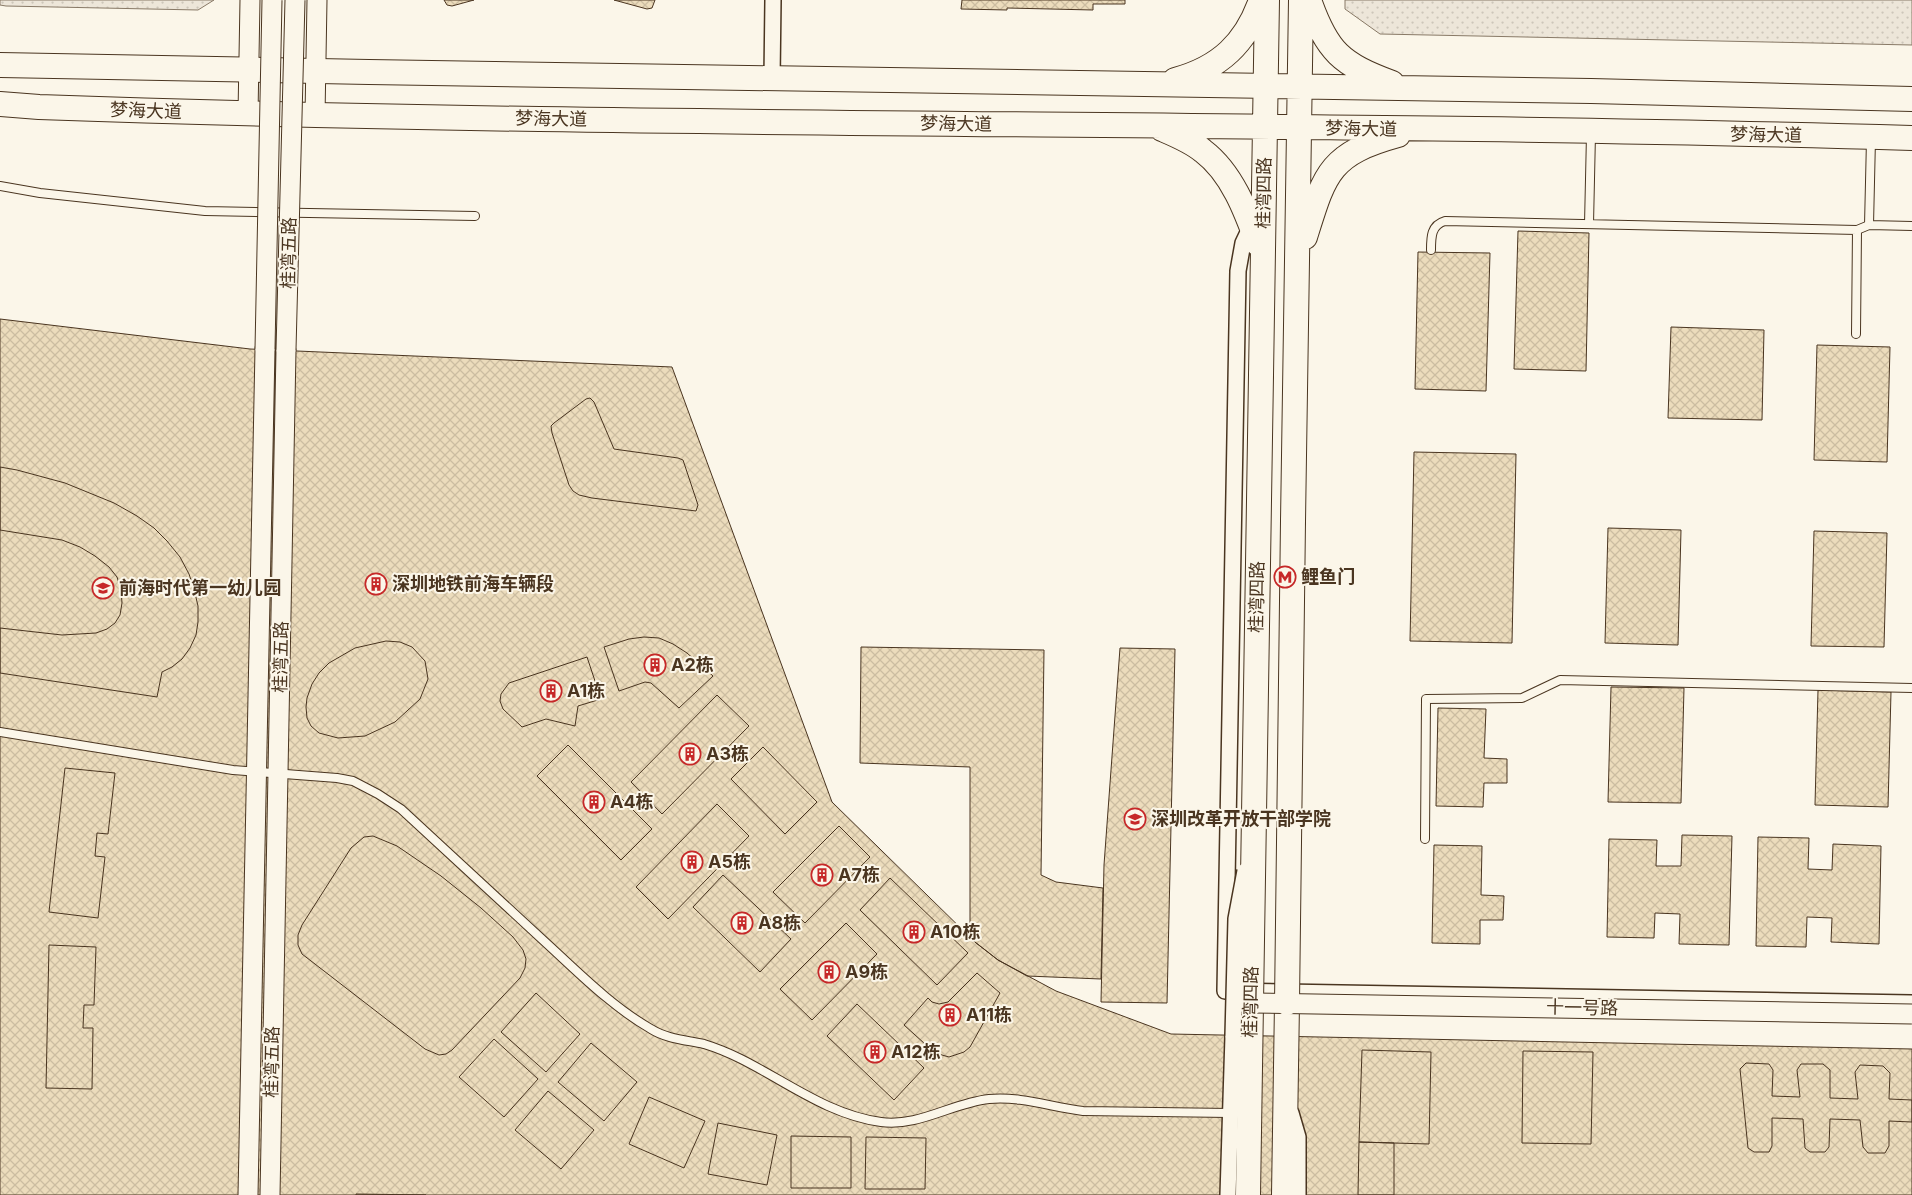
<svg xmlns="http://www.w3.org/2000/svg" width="1912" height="1195" viewBox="0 0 1912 1195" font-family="Inter,'Noto Sans SC',sans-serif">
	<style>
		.park { fill: url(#park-dots); stroke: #887966 }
		.building { fill: url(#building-cross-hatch); stroke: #4a3520 }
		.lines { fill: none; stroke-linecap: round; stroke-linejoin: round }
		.service-casing { stroke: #4a3520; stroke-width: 10 }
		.minor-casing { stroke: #4a3520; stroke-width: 18 }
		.tertiary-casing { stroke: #4a3520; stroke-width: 21 }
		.primary-casing { stroke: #4a3520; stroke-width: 26 }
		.service { stroke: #fbf6e9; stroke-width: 8 }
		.minor { stroke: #fbf6e9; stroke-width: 15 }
		.tertiary { stroke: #fbf6e9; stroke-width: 19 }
		.primary { stroke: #fbf6e9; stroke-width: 24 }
		.minor-bridge-casing { stroke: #4a3520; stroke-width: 18; stroke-linecap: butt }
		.tertiary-bridge-casing { stroke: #4a3520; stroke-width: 21; stroke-linecap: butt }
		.primary-bridge-casing { stroke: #4a3520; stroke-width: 26; stroke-linecap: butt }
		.minor-bridge { stroke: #fbf6e9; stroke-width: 15 }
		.tertiary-bridge { stroke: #fbf6e9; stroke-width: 19 }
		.primary-bridge { stroke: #fbf6e9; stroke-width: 24 }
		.labels { text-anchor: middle; stroke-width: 4; stroke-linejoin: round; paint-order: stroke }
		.street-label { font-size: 18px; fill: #4a3520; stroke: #fbf6e9 }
		.poi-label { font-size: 18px; font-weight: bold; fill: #4a3520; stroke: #fbf6e9; text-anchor: start }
	</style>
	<defs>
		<pattern id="park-dots" width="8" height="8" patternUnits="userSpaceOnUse" patternTransform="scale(1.25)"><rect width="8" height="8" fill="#ede6d9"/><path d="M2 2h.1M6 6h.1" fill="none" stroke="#cdc6ba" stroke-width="1.8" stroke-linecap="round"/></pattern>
		<pattern id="building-cross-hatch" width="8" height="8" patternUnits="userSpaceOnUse" patternTransform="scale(1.25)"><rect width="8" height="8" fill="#ecdcbc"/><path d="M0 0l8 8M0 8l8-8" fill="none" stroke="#ccbda1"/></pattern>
	</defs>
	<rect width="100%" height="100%" fill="#fbf6e9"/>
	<path class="park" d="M0 0H214L198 10 6 6 0 5Z
		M1345 0H1912V45L1380 34 1345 9Z"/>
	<path class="building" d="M444 0H474L452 6 447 5Z
		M614 0H655L652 8 647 9Z
		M962 0H1125V4H1093V10L1007 8V10L961 9Z
		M1518 231 1589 233 1586 371 1514 369Z
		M1418 252 1490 253 1486 391 1415 389Z
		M0 319 250 349 672 367 832 802 976 943 998 960 1056 991 1171 1034 1912 1049V1195H0Z
		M1671 327 1764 330 1762 420 1668 418Z
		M1817 345 1890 347 1887 462 1814 460Z
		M590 398 594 402 614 449 678 458 683 460 698 505 696 511 592 498 579 495 573 491 569 485 552 433 551 426 554 423 586 399Z
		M1414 452 1516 454 1512 643 1410 641Z
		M0 467 17 470 65 483 114 503 137 516 154 528 167 541 180 557 189 574 194 589 198 606V622L196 635 190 648 182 659 172 667 162 672 157 697 0 673V628L62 635 96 633 107 629 115 623 120 615 122 603 121 590 117 577 109 567 95 556 80 547 62 540 0 530Z
		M1608 528 1681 530 1678 645 1605 643Z
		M1814 531 1887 533 1884 647 1811 646Z
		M644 637 659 638 673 644 687 653 713 676 679 708 651 683 645 682 619 691 604 647 629 639Z
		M386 641 400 642 412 647 425 661 428 679 420 699 395 722 365 736 338 738 319 733 311 726 307 718 306 707 307 698 312 684 319 673 329 663 355 648Z
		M861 647 1044 650 1041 875 1056 882 1103 888 1101 979 1027 976 998 960 970 938V767L860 763Z
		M1120 648 1175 649 1167 1003 1101 1002 1104 865Z
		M587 657 601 699 578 706 575 726 546 719 522 727 503 709 500 701 501 694 509 683Z
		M1611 687 1684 688 1681 803 1608 802Z
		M1818 690 1891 692 1888 807 1815 805Z
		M717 695 749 726 662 814 631 782Z
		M1438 708 1486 709 1484 758 1507 759V783H1484L1483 807 1436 806Z
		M568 745 652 829 621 860 537 776Z
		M763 747 817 802 785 834 731 779Z
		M65 768 115 773 108 834 97 833 95 856 105 857 98 918 49 912Z
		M717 804 749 836 668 919 636 887Z
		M839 826 870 857 805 923 773 892Z
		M1682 835 1732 836 1729 945 1679 944 1680 914 1655 913 1654 938 1607 937 1609 839 1657 840 1656 866H1681Z
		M373 836 397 846 441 876 481 908 513 937 523 950 526 959 525 968 520 978 452 1050 446 1054 439 1055 425 1049 302 954 298 945V935L302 925 351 848 364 837Z
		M1758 837 1809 838 1808 869 1832 870 1833 844 1881 846 1879 944 1831 942 1832 918 1807 917 1806 947 1756 946Z
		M1434 845 1482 846 1481 895 1504 896 1503 920H1480V944L1432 943Z
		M723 875 791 939 760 972 693 907Z
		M890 878 968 953 937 985 860 910Z
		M846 923 877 954 812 1020 780 989Z
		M49 945 96 947 94 1005H84L83 1028H93L92 1089 46 1088Z
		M977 973 1000 993 970 1047 964 1052 949 1057 935 1053 904 1025 928 998 932 1002 939 1004 948 1002Z
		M536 993 580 1034 546 1072 501 1032Z
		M857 1004 924 1068 894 1100 827 1036Z
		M494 1039 538 1079 504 1117 459 1077Z
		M591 1043 637 1082 604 1121 558 1082Z
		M1362 1050 1431 1052 1429 1144 1359 1142Z
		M1523 1051 1593 1052 1591 1144 1522 1143Z
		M1746 1063 1769 1064 1773 1070 1772 1096 1800 1097 1797 1070 1801 1064H1823L1830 1070V1098L1858 1099 1855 1072 1860 1065 1883 1066 1890 1073 1889 1099 1912 1100V1122L1889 1121V1146L1885 1153H1868L1863 1147 1860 1120 1830 1119 1829 1147 1825 1152H1810L1805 1148 1803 1119 1772 1118V1146L1769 1152H1754L1748 1148 1740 1069Z
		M548 1091 594 1130 561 1169 515 1130Z
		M649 1097 705 1121 684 1168 629 1144Z
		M718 1123 777 1135 767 1185 708 1174Z
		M791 1136 851 1137V1188H791Z
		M866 1137 926 1138 925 1189H865Z
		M1359 1142 1394 1143V1195H1358Z
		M356 1194 426 1195H356Z"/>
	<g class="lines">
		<g class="service-casing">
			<path id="service" d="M0 186 40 193 205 211 475 216
				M1589 224 1591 134
				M1869 225 1871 139
				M1431 250C1431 237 1431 225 1445 221L1857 230 1869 225 1912 226
				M1856 334 1857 230
				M0 732 233 770 337 778 353 781 378 794 401 809C448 853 496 897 544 941 578 972 611 1006 651 1029 667 1039 686 1040 704 1044 717 1048 729 1053 741 1059 787 1082 829 1115 881 1122 919 1127 952 1103 989 1099 1021 1096 1051 1107 1083 1111L1230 1113
				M1425 839 1426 699 1522 698 1560 680 1912 688"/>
		</g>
		<g class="minor-casing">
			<path id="minor" d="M772 78 773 0
				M1252 224 1243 243 1238 271 1225 991 1912 1003
				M1291 1113 1298 1137V1195
				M1228 1195 1233 1036"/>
		</g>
		<g class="tertiary-casing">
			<path id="tertiary" d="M248 114 250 0
				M315 116 317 0
				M248 1195 265 349
				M270 1195 286 350"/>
		</g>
		<g class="primary-casing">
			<path id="primary" d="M1309 0C1327 52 1341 64 1392 83
				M0 65 369 72 1591 91 1912 99
				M1175 80C1220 68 1246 43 1261 0
				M0 104 39 107C663 129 1288 120 1912 138
				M1162 129C1176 135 1191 141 1203 151 1232 173 1246 211 1258 244
				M1305 237C1325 173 1329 154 1398 135
				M1261 375 1267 0
				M1293 521 1301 0
				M1248 1195 1251 1003
				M1284 1195 1287 1003"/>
		</g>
		<use href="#service" class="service"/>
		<use href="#minor" class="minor"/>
		<use href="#tertiary" class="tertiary"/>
		<use href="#primary" class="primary"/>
		<g class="minor-bridge-casing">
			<path id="minor-bridge" d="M1233 1036 1236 919 1245 871"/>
		</g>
		<g class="tertiary-bridge-casing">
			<path id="tertiary-bridge" d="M265 349 272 0
				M286 350 295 0
				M1251 1003 1912 1014"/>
		</g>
		<g class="primary-bridge-casing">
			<path id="primary-bridge" d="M1251 1003 1261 375
				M1287 1003 1293 521"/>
		</g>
		<use href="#minor-bridge" class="minor-bridge"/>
		<use href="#tertiary-bridge" class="tertiary-bridge"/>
		<use href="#primary-bridge" class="primary-bridge"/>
	</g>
	<defs>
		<g id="metro-ring" transform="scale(1.125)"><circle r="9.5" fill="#fbf6e9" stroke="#c62828" stroke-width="1.5"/><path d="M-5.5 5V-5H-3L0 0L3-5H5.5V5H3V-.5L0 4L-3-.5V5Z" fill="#c62828"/></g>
		<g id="building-ring" transform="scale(1.125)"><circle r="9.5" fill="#fbf6e9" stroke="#c62828" stroke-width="1.5"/><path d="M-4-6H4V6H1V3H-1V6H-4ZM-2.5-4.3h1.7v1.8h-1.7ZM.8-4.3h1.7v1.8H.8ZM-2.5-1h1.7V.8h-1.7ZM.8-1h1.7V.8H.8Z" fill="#c62828"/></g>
		<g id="school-ring" transform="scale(1.125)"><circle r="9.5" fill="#fbf6e9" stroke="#c62828" stroke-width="1.5"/><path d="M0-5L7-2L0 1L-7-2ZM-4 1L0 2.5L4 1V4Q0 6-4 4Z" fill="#c62828"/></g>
		<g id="university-ring" transform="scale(1.125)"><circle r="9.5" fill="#fbf6e9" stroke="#c62828" stroke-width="1.5"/><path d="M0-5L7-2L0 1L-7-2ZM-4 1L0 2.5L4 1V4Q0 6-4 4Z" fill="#c62828"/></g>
	</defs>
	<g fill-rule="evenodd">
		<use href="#metro-ring" x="1285" y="577"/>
		<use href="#building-ring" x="376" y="584"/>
		<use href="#school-ring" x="103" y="588"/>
		<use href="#building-ring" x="655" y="665"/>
		<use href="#building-ring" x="551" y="691"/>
		<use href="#building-ring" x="690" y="754"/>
		<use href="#building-ring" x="594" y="802"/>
		<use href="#university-ring" x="1135" y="819"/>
		<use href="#building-ring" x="692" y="862"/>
		<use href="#building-ring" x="822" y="875"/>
		<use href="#building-ring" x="742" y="923"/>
		<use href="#building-ring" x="914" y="932"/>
		<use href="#building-ring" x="829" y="972"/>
		<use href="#building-ring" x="950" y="1015"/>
		<use href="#building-ring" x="875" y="1052"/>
	</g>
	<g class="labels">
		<g class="street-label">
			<text transform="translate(146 111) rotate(2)" y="6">梦海大道</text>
			<text transform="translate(551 119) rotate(1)" y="6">梦海大道</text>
			<text transform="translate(956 124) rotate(1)" y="6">梦海大道</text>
			<text transform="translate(1361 129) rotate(1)" y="6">梦海大道</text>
			<text transform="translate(1766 135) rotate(1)" y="6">梦海大道</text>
			<text transform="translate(1264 193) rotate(-89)" y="6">桂湾四路</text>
			<text transform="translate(289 253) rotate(-89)" y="6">桂湾五路</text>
			<text transform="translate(1257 597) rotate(-89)" y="6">桂湾四路</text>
			<text transform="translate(281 657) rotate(-89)" y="6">桂湾五路</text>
			<text transform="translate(1251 1002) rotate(-89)" y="6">桂湾四路</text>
			<text transform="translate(1582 1008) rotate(1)" y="6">十一号路</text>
			<text transform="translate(272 1062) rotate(-89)" y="6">桂湾五路</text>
		</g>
		<g class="poi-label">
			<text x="1301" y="583">鲤鱼门</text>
			<text x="392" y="590">深圳地铁前海车辆段</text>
			<text x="119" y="594">前海时代第一幼儿园</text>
			<text x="671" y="671">A2栋</text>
			<text x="567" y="697">A1栋</text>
			<text x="706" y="760">A3栋</text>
			<text x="610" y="808">A4栋</text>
			<text x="1151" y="825">深圳改革开放干部学院</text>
			<text x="708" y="868">A5栋</text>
			<text x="838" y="881">A7栋</text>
			<text x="758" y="929">A8栋</text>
			<text x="930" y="938">A10栋</text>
			<text x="845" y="978">A9栋</text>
			<text x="966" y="1021">A11栋</text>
			<text x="891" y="1058">A12栋</text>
		</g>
	</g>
</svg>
